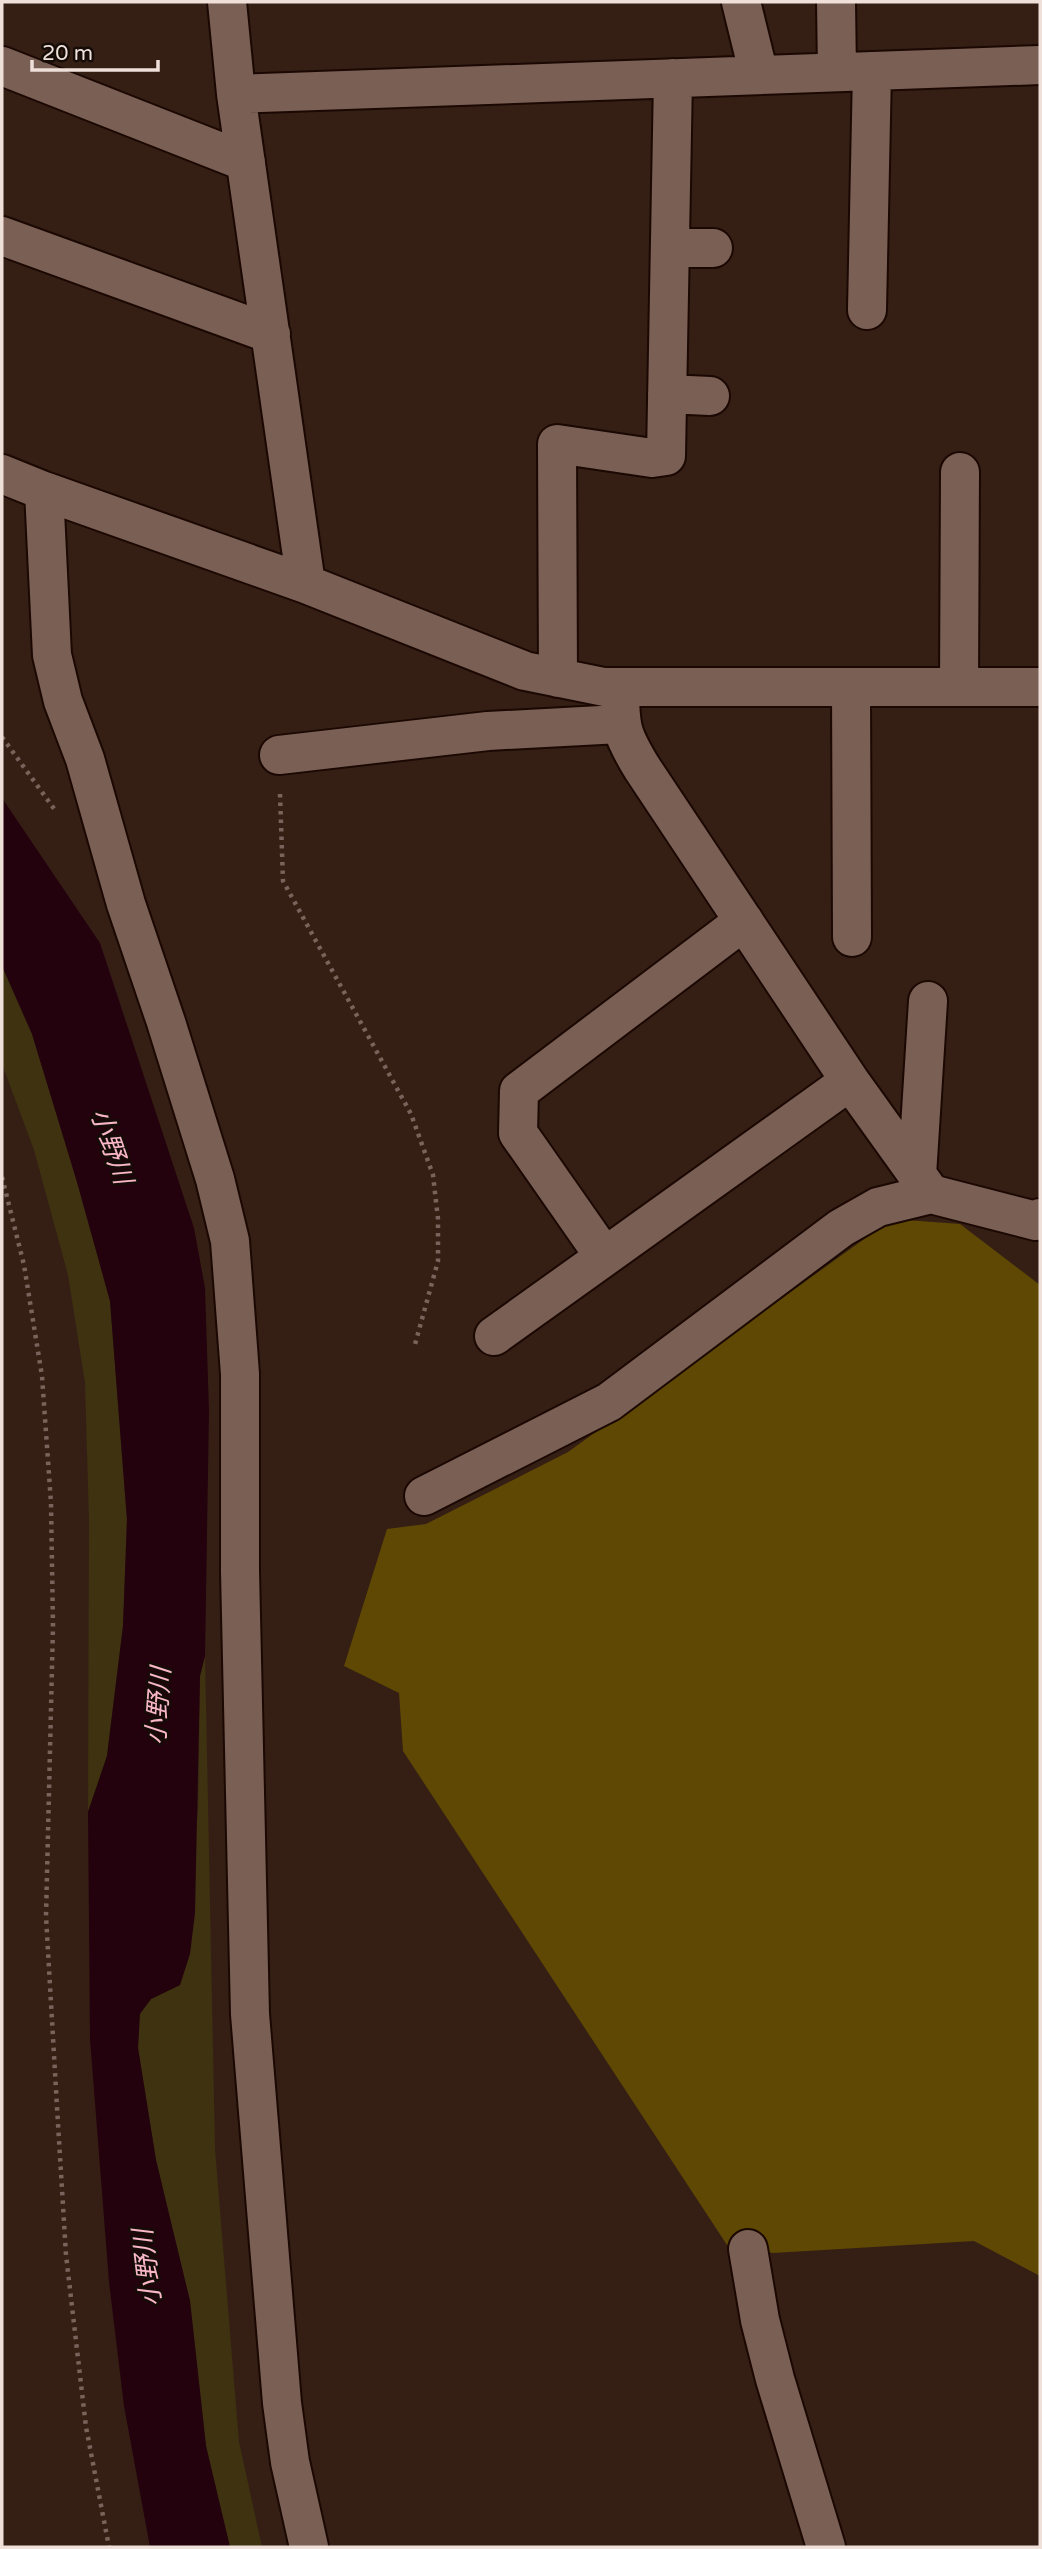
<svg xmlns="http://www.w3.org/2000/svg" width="1042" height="2549" viewBox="0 0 1042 2549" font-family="'Varela Round','Noto Sans JP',sans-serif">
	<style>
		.green { fill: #3e3210 }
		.forest { fill: #5e4803 }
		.water { fill: #23020d }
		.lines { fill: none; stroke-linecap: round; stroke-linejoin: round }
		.minor-casing { stroke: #1b0802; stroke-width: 42 }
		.path { stroke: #78645c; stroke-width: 4.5; stroke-dasharray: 3.5 5; stroke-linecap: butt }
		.minor { stroke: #795f54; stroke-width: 38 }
		.labels { text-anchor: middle; stroke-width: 5; stroke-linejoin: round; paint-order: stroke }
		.water-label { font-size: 26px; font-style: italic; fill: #f9b6c7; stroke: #150c08 }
	</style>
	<rect width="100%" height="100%" fill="#351f15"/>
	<path class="green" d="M2 966 32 1034 77 1182 110 1301 127 1519 123 1626 107 1756 88 1812 89 1520 85 1383 68 1275 34 1150 2 1064Z
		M205 1656 215 2149 239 2442 262 2547H230L206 2446 190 2301 156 2160 138 2048 139 2014 151 1999 180 1985 198 1811 200 1676Z"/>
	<path class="forest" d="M892 1219 960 1224 1040 1285V2276L974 2241 773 2253 727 2245 403 1751 399 1693 344 1666 387 1529 426 1524 568 1452Z"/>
	<path class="water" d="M2 798 100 943 194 1228 205 1288 209 1411 205 1656 200 1676 195 1913 190 1954 180 1985 151 1999 140 2014 138 2048 156 2160 190 2301 206 2446 230 2547H150L124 2406 109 2282 90 2039 88 1812 107 1756 123 1626 127 1520 110 1301 77 1182 32 1034 2 966Z"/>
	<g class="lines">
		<g class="minor-casing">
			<path id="minor" d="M227 2 236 94 306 584
				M741 2 759 75
				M836 2 837 72
				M2 66 246 162
				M236 94 1040 65
				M2 236 271 334
				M670 248H713
				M867 310 872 71
				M667 394 710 396
				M2 474 44 491 306 584 525 671 604 687H1040
				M44 491 52 655 63 701 85 759 126 904 166 1022 215 1179 230 1241 240 1374V1571L250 2014 282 2403 290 2462 309 2547
				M558 678 557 444 652 458 666 456 673 78
				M851 687 852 937
				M959 687 960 472
				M620 689C620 728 622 735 642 768L850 1081 931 1194 1036 1221 1040 1218
				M279 755 488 731 620 724
				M917 1175 928 1001
				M604 1256 518 1133 519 1091 744 921
				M494 1336 850 1081
				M424 1496 609 1402 841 1228 878 1207 931 1194
				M748 2249 760 2320 775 2379 826 2547"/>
		</g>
		<path class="path" d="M2 737 55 810
			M280 794 283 881 411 1114 433 1175 438 1219V1261L414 1348
			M2 1177 24 1265 42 1376 51 1503 53 1626 46 1916 57 2107 66 2255 86 2427 109 2547"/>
		<use href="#minor" class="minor"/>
	</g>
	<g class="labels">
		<g class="water-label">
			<text transform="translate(112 1146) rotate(71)" y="9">小野川</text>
			<text transform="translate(158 1706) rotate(-86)" y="9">小野川</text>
			<text transform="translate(147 2268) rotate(-97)" y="9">小野川</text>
		</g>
	</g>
	<rect width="1042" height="2549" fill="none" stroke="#efe0da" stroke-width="7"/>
	<path d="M32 60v10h126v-10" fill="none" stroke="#efe0da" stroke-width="3.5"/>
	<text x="42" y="60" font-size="21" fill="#efe0da" stroke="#150c08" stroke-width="5" paint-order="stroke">20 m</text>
</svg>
